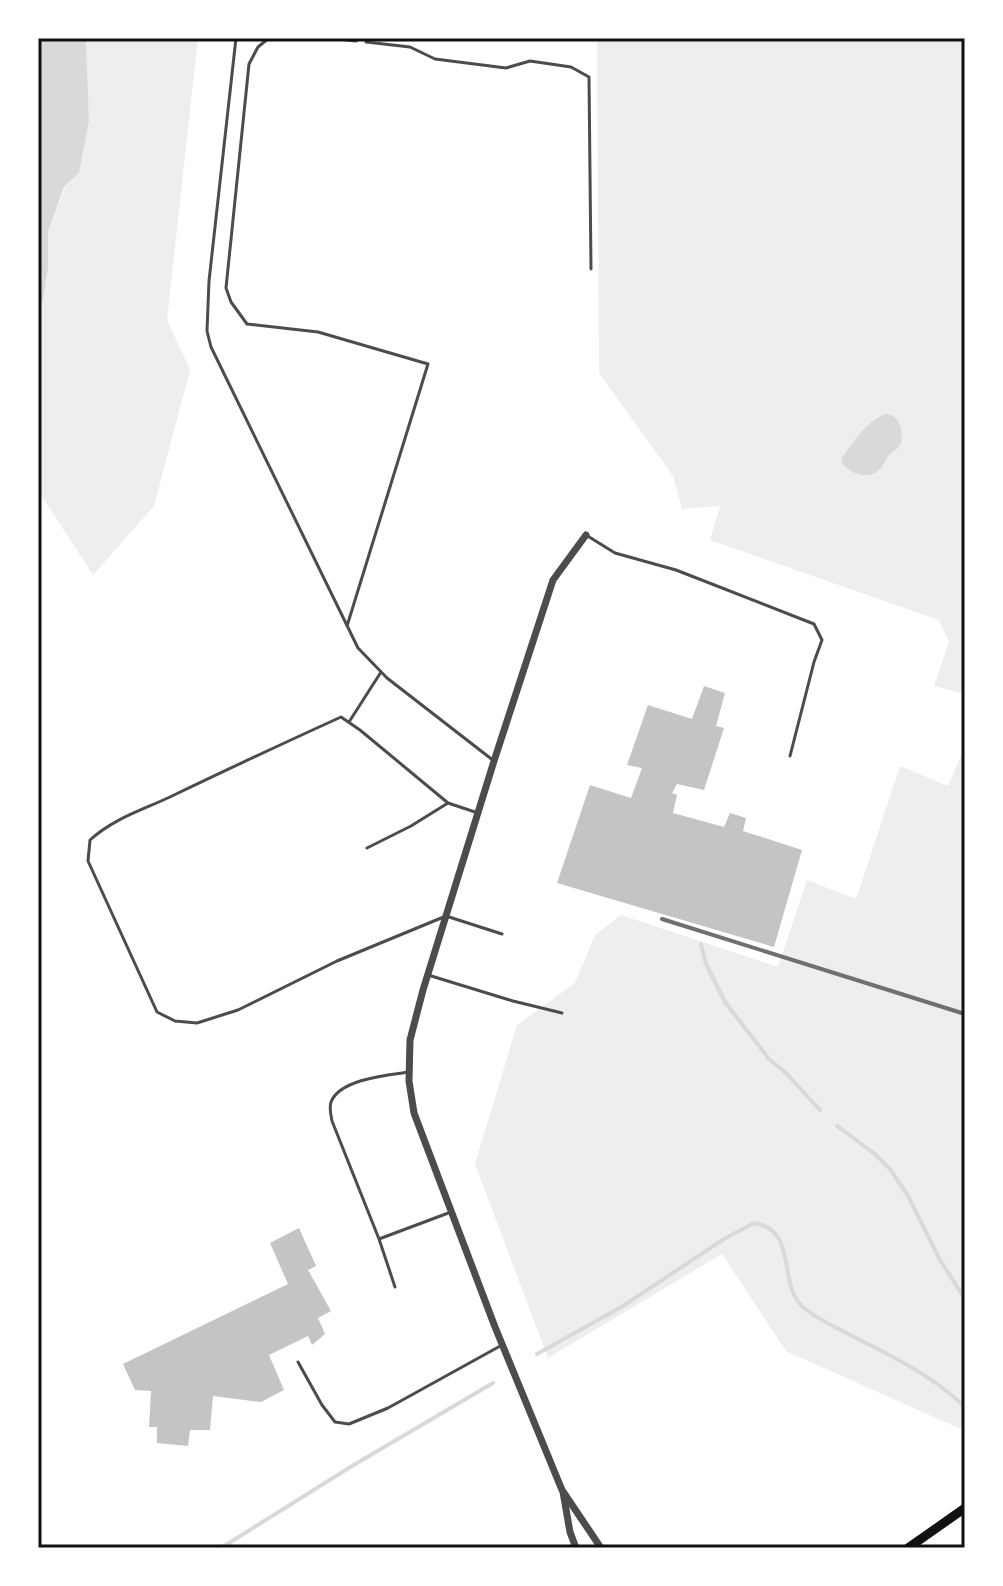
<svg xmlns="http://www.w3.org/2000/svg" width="1003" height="1586" viewBox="0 0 1003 1586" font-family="'PT Sans Narrow',sans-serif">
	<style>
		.green { fill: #eee }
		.water { fill: #d9d9d9 }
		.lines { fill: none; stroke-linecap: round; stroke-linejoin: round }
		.stream { stroke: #d9d9d9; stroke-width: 4 }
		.building { fill: #c4c4c4 }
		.service { stroke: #4c4c4c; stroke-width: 3 }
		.minor { stroke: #4c4c4c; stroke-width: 7 }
		.secondary { stroke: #111; stroke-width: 9 }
		.rail { stroke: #707070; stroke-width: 4 }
		.neatline { fill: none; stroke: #111; stroke-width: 3 }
	</style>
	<rect width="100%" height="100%" fill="#fff"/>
	<path class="green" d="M86 38H198L167 320 190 370 154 506 93 575 38 490V309L43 300 48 268V232L65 187 79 173 89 121Z
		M597 38H965V694L934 686 949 642 939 620 710 540 720 506 682 509 673 476 599 373Z
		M965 746V1461L963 1462V1430L786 1351 722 1254 548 1358 475 1164 517 1025 575 983 595 935 621 915 778 967 807 880 856 899 900 766 948 786Z"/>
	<path class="water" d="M38 38H86L89 121 79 173 64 187 48 232V268L43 300 38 309Z
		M885 414C901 415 903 431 901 444 898 448 895 450 891 453 886 457 885 464 880 469 868 481 850 474 841 462L842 458C853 442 866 422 885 414Z"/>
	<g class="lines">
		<path class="stream" d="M701 944 706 964 725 1002 769 1059 787 1074 820 1110
			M837 1126 875 1154 889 1168 907 1194 940 1260 965 1299
			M537 1354 623 1306 724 1239 754 1223C799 1230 777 1285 803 1307 818 1320 838 1328 856 1338 894 1357 934 1377 965 1407
			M221 1548 352 1466 493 1383"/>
	</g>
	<path class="building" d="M704 686 725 693 716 726 724 728 704 790 677 784 672 793 677 795 673 813 724 827 730 813 746 818 743 831 802 850 774 947 557 883 590 785 631 798 642 768 627 765 648 705 692 719Z
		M299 1228 316 1266 308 1270 331 1311 318 1318 325 1334 312 1345 308 1336 269 1355 284 1390 261 1402 213 1396 210 1430H190L188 1446 157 1443V1427H149L151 1391 135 1390 123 1364 288 1284 270 1243Z"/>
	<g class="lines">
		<path class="service" d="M236 38 209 281 207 331 211 347 358 648 387 678 494 761
			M269 38 258 47 249 64 226 288 231 302 247 324 318 332 428 364 347 626
			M330 38 356 41
			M366 42 410 47 435 59 506 68 530 61 571 67 589 77 591 269
			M586 535 615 553 676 570 814 624 822 640 814 662 790 756
			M349 722 381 672
			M478 813 448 803 360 730 341 717C284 743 228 769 172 796 143 810 114 818 90 840L88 861 157 1012 175 1021 197 1023 238 1010 337 961 446 916 502 934
			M367 848 411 826 448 803
			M428 975 513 1001 562 1013
			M379 1239 332 1121C331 1116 329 1108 331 1102 340 1079 388 1075 409 1072
			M395 1287 379 1239 451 1212
			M298 1362 322 1405 335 1422 349 1424 388 1408 502 1345"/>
		<path class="minor" d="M586 535 553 580 494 761 423 990 410 1040 409 1081 414 1113 495 1327 562 1490 601 1548
			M563 1492 570 1532 576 1548"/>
		<path class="secondary" d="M908 1548 965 1508"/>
		<path class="rail" d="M662 919 965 1014"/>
	</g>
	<rect width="1003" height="1586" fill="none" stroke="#ffffff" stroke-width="80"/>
	<rect x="40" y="40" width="923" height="1506" class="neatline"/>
</svg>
